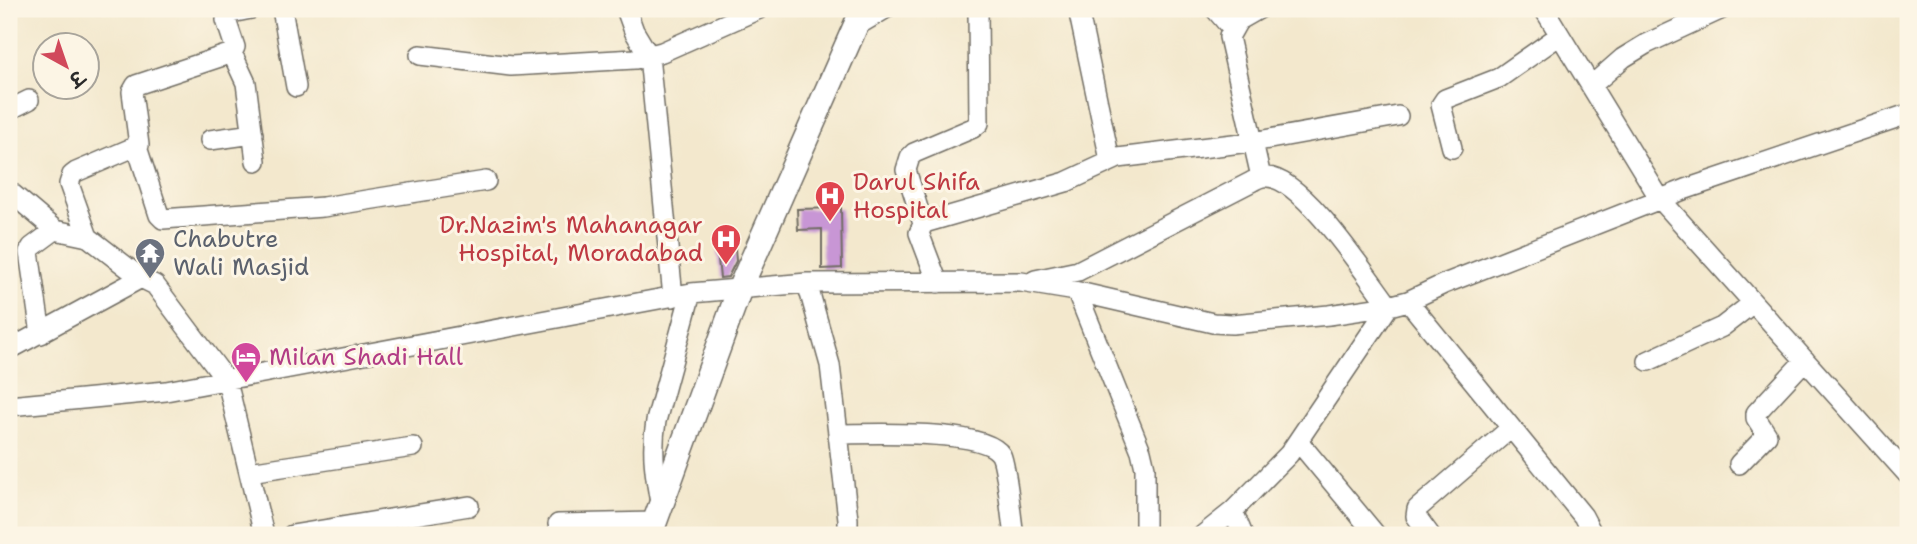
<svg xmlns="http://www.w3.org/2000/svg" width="1917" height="544" viewBox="0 0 1917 544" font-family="'Shantell Sans','Playpen Sans Deva',sans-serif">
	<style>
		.building { fill: #c896d5 }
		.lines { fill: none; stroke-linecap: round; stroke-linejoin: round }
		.minor-casing { stroke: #716d64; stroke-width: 22 }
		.major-casing { stroke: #716d64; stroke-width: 27 }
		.minor { stroke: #fff; stroke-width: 19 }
		.major { stroke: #fff; stroke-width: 24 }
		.labels { text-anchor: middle; stroke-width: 6; stroke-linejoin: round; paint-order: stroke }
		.health-label { font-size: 24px; fill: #be3a42; stroke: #fcf5e5; text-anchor: start }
		.worship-label { font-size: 24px; fill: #5b616d; stroke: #fcf5e5; text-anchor: start }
		.hotel-label { font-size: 24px; fill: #b23c85; stroke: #fcf5e5; text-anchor: start }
	</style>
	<rect width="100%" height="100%" fill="#fcf5e5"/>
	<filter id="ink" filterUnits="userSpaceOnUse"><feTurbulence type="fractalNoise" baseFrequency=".0143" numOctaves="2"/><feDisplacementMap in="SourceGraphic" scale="14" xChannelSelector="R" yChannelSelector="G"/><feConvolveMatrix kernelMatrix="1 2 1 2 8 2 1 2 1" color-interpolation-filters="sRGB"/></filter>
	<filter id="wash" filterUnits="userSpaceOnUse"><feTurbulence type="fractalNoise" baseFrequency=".00686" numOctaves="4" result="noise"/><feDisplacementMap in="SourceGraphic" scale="28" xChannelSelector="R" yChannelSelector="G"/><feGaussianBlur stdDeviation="1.57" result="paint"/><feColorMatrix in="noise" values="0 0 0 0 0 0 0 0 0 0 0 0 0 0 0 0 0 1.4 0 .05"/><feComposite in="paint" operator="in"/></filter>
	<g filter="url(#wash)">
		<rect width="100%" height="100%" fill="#f3e8cd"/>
		<g id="blocks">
			<path class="building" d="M841 208 842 268 822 269V229L798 230 797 209Z
				M735 248 736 261 728 277 720 278 717 250Z"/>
		</g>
	</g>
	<g filter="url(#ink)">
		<use href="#blocks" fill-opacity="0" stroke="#716d64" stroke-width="2"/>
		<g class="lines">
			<g class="minor-casing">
				<path id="minor" d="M282 9 296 87
					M626 9 634 31 649 56 673 297
					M1078 9 1110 160
					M1215 9 1232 29
					M1259 9 1238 21 1229 37 1261 177
					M1544 9 1660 199 1908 475
					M853 28 885 9
					M232 53 246 83 256 161
					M420 55 511 66 635 59 662 52 759 9
					M1591 86 1623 58 1646 44 1722 9
					M9 110 29 100
					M210 140 253 134
					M137 147 159 215 163 219 323 207 486 181
					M1452 148 1441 105 1445 99 1499 78 1560 35
					M9 191 55 230 88 237 141 278 155 285 227 381 264 535
					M923 224 906 170 910 157 914 153 973 128 979 123 978 9
					M88 237 69 184 72 175 76 172 139 145 132 92 136 85 232 53 235 47 226 20 231 13 251 9
					M1035 280 1078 271 1251 182C1257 179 1261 176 1267 177 1303 178 1367 277 1389 306L1289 454 1233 511 1203 535
					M807 283 830 365 848 519V535
					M938 283 919 233 923 224 928 222 1066 182 1118 158 1258 141 1398 116
					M1077 292 1141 451 1145 468V535
					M1408 301 1583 516 1593 535
					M41 334 29 252 32 247 55 230
					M12 348 141 278
					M1648 361 1722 327 1753 303
					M9 406 166 391 691 293 807 283 1021 282 1070 290 1213 323 1232 324 1329 315 1389 306 1408 301 1444 284 1686 189 1908 114
					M838 434C869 434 985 428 1001 455 1007 467 1011 519 1014 535
					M1298 441 1376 535
					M1739 464 1767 435 1756 418V413L1805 360
					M249 472 413 447
					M661 507C655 477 651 451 656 421L691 293
					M1233 511 1243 535
					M558 524 655 522
					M292 535 469 506
					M1430 535 1416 516 1417 509 1511 428"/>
			</g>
			<g class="major-casing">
				<path id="major" d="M650 535 740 288 863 9"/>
			</g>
			<use href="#minor" class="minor"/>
			<use href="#major" class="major"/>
		</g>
	</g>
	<defs>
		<g id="hospital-pin" transform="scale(1.575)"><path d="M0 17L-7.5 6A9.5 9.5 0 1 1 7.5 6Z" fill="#e0444e" stroke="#fcf5e5"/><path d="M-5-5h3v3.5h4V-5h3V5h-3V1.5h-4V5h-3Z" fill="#fff"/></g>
		<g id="temple-pin" transform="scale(1.575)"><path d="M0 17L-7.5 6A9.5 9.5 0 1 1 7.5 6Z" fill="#6b7280" stroke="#fcf5e5"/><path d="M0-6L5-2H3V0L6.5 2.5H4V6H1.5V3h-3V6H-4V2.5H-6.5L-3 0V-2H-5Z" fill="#fff"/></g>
		<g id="hotel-pin" transform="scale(1.575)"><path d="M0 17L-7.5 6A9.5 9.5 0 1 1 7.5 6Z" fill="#d1479c" stroke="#fcf5e5"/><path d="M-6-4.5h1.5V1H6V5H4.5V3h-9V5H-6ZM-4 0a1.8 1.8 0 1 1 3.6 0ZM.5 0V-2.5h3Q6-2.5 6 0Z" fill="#fff"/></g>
	</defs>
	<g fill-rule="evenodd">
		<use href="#hospital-pin" x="830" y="196"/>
		<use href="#hospital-pin" x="726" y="239"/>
		<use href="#temple-pin" x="150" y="253"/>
		<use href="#hotel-pin" x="246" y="357"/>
	</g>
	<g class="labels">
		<g class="health-label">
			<text x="853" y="190">Darul Shifa<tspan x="853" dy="28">Hospital</tspan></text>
			<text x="703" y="233" text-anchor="end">Dr.Nazim's Mahanagar<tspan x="703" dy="28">Hospital, Moradabad</tspan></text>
		</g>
		<g class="worship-label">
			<text x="173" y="247">Chabutre<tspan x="173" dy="28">Wali Masjid</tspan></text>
		</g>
		<g class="hotel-label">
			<text x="269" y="365">Milan Shadi Hall</text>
		</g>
	</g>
	<rect width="1917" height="544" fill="none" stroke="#fcf5e5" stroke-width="35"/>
	<g transform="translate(66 66) rotate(140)"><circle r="33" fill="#fcf5e5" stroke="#a8a49b" stroke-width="2"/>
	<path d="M0-5L12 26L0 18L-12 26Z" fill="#d1495b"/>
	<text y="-10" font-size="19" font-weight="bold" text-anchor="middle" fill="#2b2b2b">उ</text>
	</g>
</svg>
